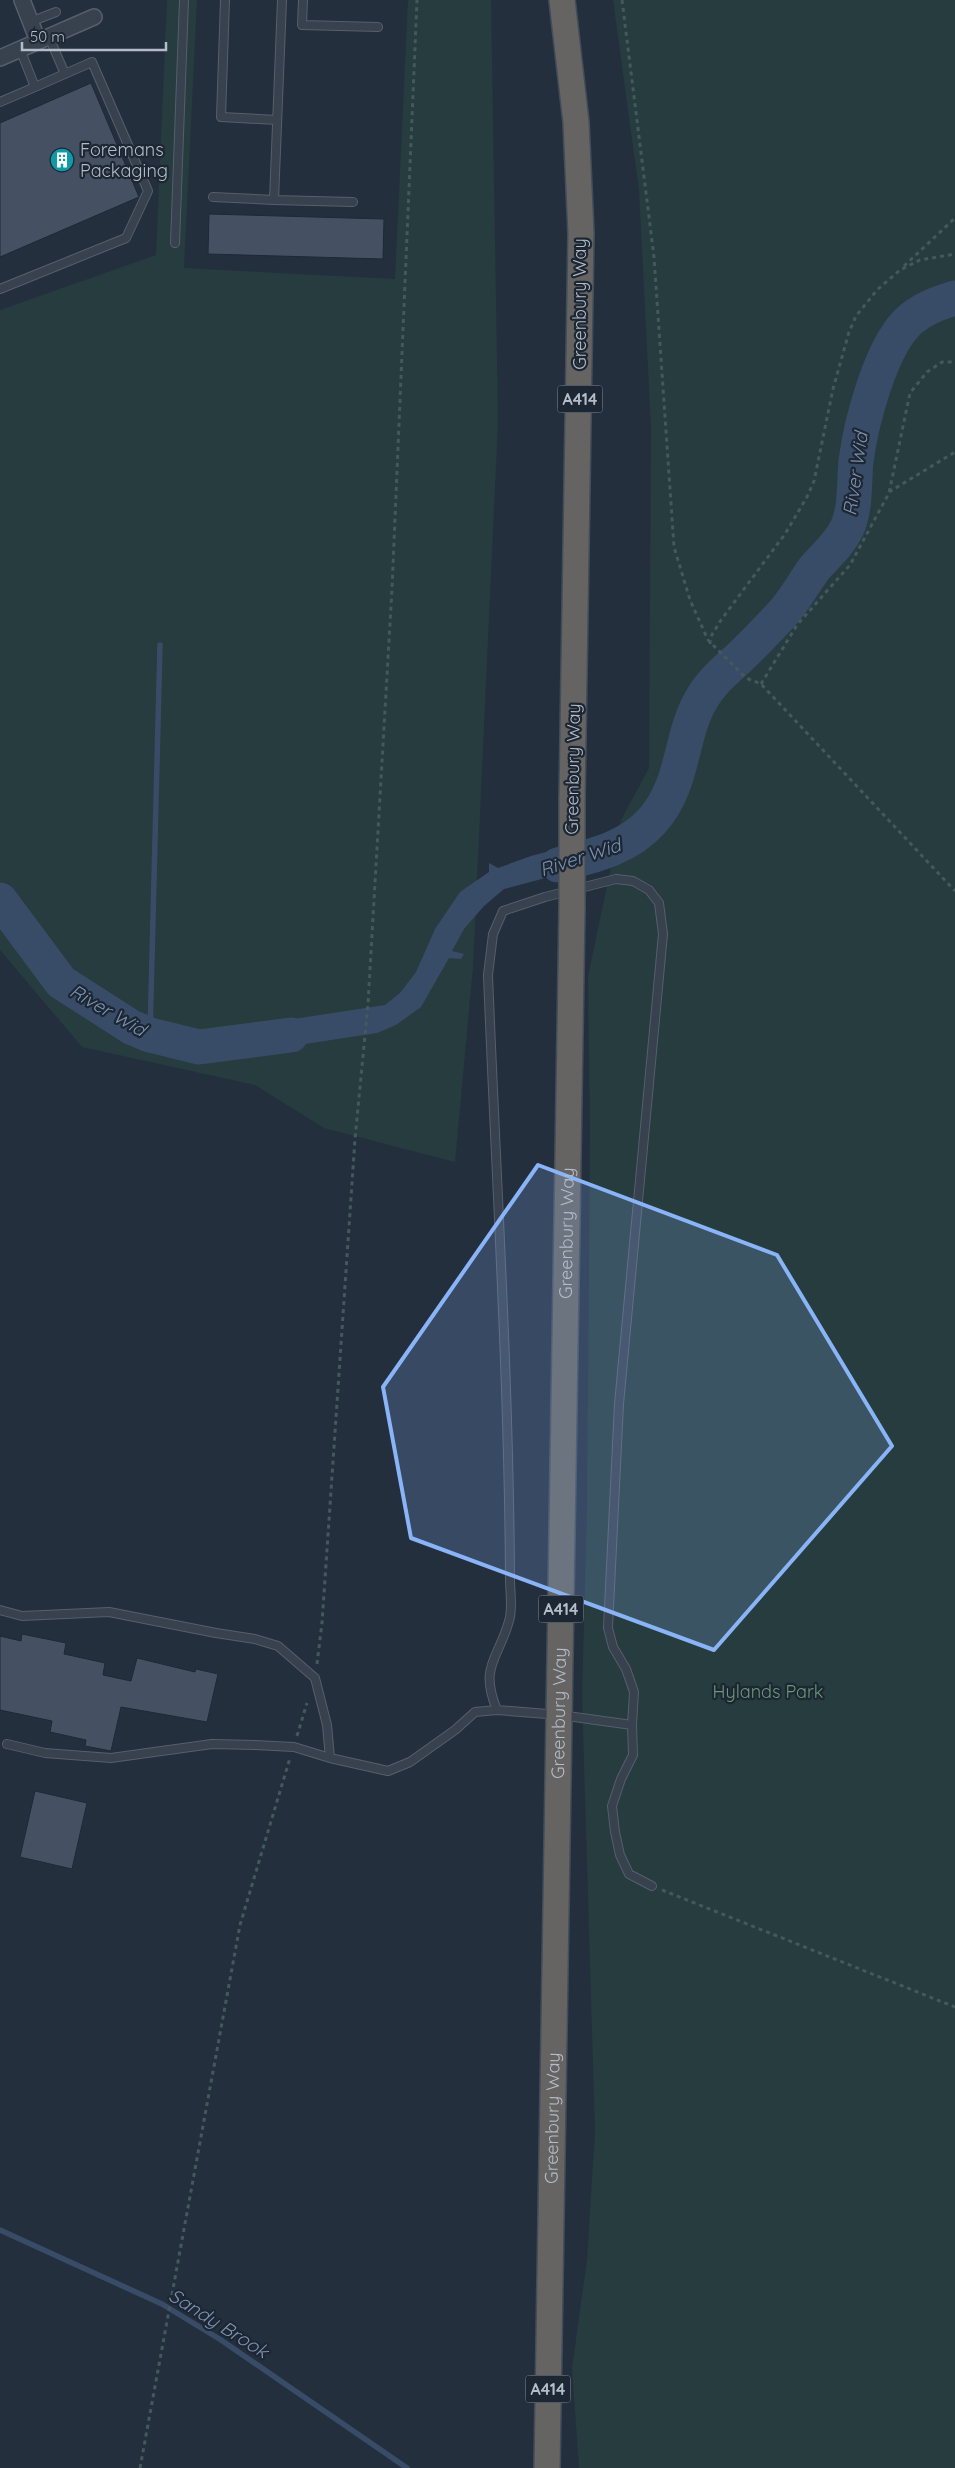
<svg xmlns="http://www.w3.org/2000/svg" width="955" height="2468" viewBox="0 0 955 2468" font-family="Quicksand,sans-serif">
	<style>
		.green { fill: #263c3f }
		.water { fill: #394c67 }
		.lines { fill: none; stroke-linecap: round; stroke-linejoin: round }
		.stream { stroke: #394c67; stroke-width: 5.5 }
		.river { stroke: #394c67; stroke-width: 35 }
		.building { fill: #455162; stroke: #1f2835 }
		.service-casing { stroke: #565f6c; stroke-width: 10 }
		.minor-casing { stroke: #565f6c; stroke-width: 18 }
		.trunk-casing { stroke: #434c59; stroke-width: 28 }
		.path { stroke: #44595c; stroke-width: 3; stroke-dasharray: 4 4; stroke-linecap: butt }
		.service { stroke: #38414e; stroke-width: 8 }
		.minor { stroke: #38414e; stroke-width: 15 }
		.trunk { stroke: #656462; stroke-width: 25 }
		.trunk-bridge-casing { stroke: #434c59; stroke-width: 28; stroke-linecap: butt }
		.trunk-bridge { stroke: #656462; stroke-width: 25 }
		.marked { fill: #8ab4f8; fill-opacity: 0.2; stroke: #8ab4f8; stroke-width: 4; stroke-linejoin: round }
		.labels { text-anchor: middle; stroke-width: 4.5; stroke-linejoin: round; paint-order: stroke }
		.shield { fill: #1d2633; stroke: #878f9c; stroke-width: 1 }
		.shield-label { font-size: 16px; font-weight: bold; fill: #b4bcc9 }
		.poi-label { font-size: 18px; fill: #b4bcc9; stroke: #1d2633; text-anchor: start }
		.street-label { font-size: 18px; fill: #b4bcc9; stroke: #1d2633 }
		.park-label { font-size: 18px; fill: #6b9a76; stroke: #1d2633 }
		.water-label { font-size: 19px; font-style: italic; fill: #7c92b1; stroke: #1d2633 }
	</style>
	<rect width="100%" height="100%" fill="#242f3e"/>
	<path class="green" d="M167 0H197L184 268 395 279 408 0H491L498 421 473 967 455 1162 324 1128 255 1085 82 1047 0 950V310L156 255Z
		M613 0H955V2468H579L572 2368 587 2260 595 2131 582 1696 587 1508 590 1131 588 976 621 820 649 768 651 427 639 190Z"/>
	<path class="water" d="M603 837 605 862 504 889 484 906 464 929 452 951 464 954 461 959 449 958 421 1007 396 1025 377 1033 246 1053 241 1027 385 1005 400 993 416 972 435 929 460 892 489 872V863L498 868 531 856Z"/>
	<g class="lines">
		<path class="stream" d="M150 1035 160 645
			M0 2230 162 2304 221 2340 407 2468"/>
		<path class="river" d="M558 865C592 856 627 849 652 821 685 784 679 738 701 700 711 682 724 672 739 658 754 644 769 628 784 612 795 599 804 583 814 569 826 555 839 545 847 528 856 509 854 481 856 461 861 423 881 344 911 319 924 308 939 303 955 298
			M0 900 61 982 131 1027 150 1035 199 1047 291 1035"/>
	</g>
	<path class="building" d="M91 83 139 197 0 257V123Z
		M209 214 384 219 383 259 208 254Z
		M22 1634 66 1643 64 1654 105 1663 103 1675 131 1681 137 1658 195 1672 196 1669 218 1674 207 1722 121 1707 111 1751 85 1746 86 1740 50 1732 52 1721 0 1710V1636L21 1641Z
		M35 1791 87 1803 72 1869 20 1857Z"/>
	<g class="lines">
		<g class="service-casing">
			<path id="service" d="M225 0 221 117 277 120
				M282 0 274 200 353 202
				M303 0 302 25 378 27
				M30 22 56 12
				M49 37 65 74
				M0 102 35 87
				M213 197 274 200
				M175 243 184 0
				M0 289 126 238 148 191 92 62 35 87 20 49
				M0 1610 22 1616 109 1612 216 1633 255 1639 278 1646 315 1678 327 1725 330 1758 388 1771 410 1762 455 1730 475 1712 497 1710C479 1666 498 1660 509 1621 513 1609 510 1592 510 1580 509 1378 496 1177 488 975L493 934 503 911 545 897 616 879 633 881 649 890 659 903 663 934 619 1404 608 1628 613 1647 626 1669 634 1692 632 1725 633 1755 621 1779 612 1806 615 1832 620 1855 629 1874 652 1886
				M497 1710 560 1715 632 1725
				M7 1744 45 1753 111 1758 212 1744 255 1745 294 1747 330 1758"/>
		</g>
		<g class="minor-casing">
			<path id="minor" d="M22 0 38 41
				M0 58 94 17"/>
		</g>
		<g class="trunk-casing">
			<g id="trunk">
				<path d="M562 0 576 122 581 233 572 799"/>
				<path id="s1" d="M547 2468 572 908"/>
			</g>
		</g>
		<path class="path" d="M622 0 654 257 674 547 690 600 708 640 746 678 761 684 955 891
			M904 266 955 218
			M889 492 955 452
			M710 644V638L721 620 785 534 807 497 814 481 833 389 849 332 856 316 877 290 900 270 920 260 955 254
			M761 684 797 625 850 565 889 493 910 393 927 372 942 362H955
			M317 1664 322 1623 355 1139 368 1004 392 589 417 0
			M297 1736 307 1703
			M662 1890 955 2007
			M140 2468 240 1925 290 1758"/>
		<use href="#service" class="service"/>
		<use href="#minor" class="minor"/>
		<use href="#trunk" class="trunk"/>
		<g class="trunk-bridge-casing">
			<path id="trunk-bridge" d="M572 908V799"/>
		</g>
		<use href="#trunk-bridge" class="trunk-bridge"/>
	</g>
	<path class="marked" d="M538 1165 777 1255 892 1446 714 1650 411 1538 383 1387Z"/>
	<defs>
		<g id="building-disc" transform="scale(1.25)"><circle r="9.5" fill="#0f9aa8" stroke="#1d2633"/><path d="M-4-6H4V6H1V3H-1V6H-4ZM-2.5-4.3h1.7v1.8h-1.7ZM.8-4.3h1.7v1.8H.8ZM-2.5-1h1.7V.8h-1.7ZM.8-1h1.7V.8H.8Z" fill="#fff"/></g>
	</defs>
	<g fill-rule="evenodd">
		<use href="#building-disc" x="62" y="160"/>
	</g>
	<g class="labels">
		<g class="shield">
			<rect x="557.5" y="385.5" width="45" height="27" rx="4"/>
			<rect x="538.5" y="1595.5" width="45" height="27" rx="4"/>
			<rect x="525.5" y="2375.5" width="45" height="27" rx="4"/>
		</g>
		<g class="shield-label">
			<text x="580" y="405">A414</text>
			<text x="561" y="1615">A414</text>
			<text x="548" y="2395">A414</text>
		</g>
		<g class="poi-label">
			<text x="80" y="156">Foremans<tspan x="80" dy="21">Packaging</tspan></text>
		</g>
		<g class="street-label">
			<text transform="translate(580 304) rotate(-90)" y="6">Greenbury Way</text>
			<text transform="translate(573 769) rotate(-89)" y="6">Greenbury Way</text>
			<text dy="6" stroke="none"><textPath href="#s1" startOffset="1235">Greenbury Way</textPath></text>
			<text dy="6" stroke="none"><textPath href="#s1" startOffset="755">Greenbury Way</textPath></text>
			<text dy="6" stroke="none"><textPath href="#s1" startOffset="350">Greenbury Way</textPath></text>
		</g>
		<g class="park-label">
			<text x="768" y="1698">Hylands Park</text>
		</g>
		<g class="water-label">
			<text transform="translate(855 474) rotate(-82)" y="7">River Wid</text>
			<text transform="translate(580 857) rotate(-18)" y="7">River Wid</text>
			<text transform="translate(108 1010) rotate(30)" y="7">River Wid</text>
			<text transform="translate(219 2323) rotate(32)" y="7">Sandy Brook</text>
		</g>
	</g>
	<path d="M22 42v8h144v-8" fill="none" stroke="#b4bcc9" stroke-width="2.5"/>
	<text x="30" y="42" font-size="15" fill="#b4bcc9" stroke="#1d2633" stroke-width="4" paint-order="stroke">50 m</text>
</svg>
